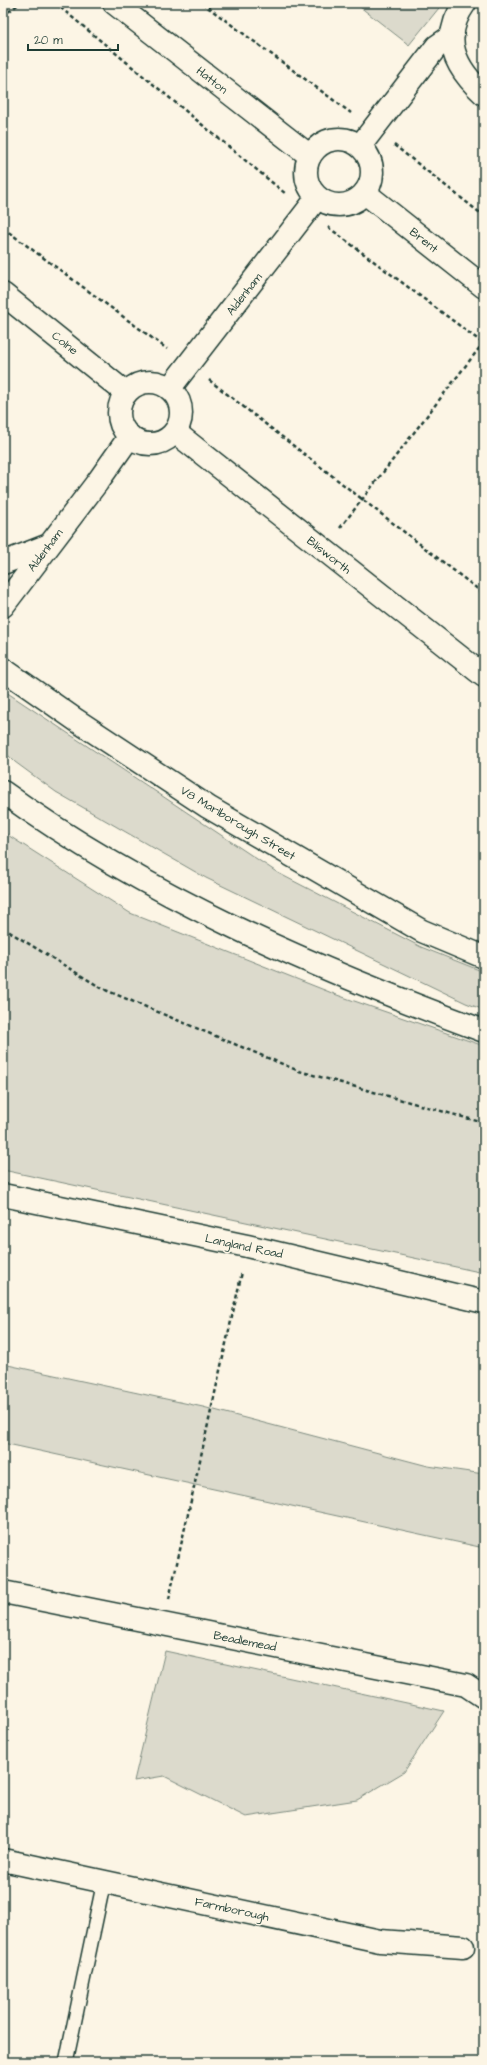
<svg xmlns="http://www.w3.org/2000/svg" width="487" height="2065" viewBox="0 0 487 2065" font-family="'Architects Daughter',sans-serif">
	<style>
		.green { fill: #dcdacc; stroke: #7e8c80 }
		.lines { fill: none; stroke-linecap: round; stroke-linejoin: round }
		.lane-casing { stroke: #1f3d34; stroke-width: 16 }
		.street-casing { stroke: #1f3d34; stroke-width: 25 }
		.secondary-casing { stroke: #1f3d34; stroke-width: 25 }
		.path { stroke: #1f3d34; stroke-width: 2.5; stroke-dasharray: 4 3; stroke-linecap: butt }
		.lane { stroke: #fcf5e5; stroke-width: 13 }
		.street { stroke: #fcf5e5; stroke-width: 22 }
		.secondary { stroke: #fcf5e5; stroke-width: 22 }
		.labels { text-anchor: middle; stroke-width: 3; stroke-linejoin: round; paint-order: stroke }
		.street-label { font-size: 12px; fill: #1f3d34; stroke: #fcf5e5 }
	</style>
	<rect width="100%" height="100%" fill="#fcf5e5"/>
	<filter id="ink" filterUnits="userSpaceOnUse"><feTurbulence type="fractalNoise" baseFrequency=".025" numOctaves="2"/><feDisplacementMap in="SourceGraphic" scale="8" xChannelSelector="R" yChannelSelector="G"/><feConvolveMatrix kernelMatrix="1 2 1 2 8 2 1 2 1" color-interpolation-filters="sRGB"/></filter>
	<g filter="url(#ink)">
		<path class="green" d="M355 3H443L409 45Z
			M3 690 278 873 421 947 484 972V1010L466 1003 206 878 56 792 15 762 3 750Z
			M3 832 130 913 337 995 484 1046V1273L3 1170Z
			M3 1364 203 1407 428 1466 484 1474V1548L3 1443Z
			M165 1651 444 1711 404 1772 357 1800 246 1817 164 1776 134 1781Z"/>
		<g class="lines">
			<g class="lane-casing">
				<path id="lane" d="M66 2062 104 1881"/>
			</g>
			<g class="street-casing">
				<path id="street" d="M114 3 310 156
					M365 193 484 287
					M3 294 126 393
					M175 432 484 676
					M3 1195 247 1246 484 1302
					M3 1592 466 1685 484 1697
					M3 1860 380 1941 463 1947"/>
			</g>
			<g class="secondary-casing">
				<path id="secondary" d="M465 3C440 38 455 68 484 94
					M306 172a33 33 0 1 1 66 0a33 33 0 1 1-66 0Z
					M360 146 437 46 453 35
					M119 413a31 31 0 1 1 62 0a31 31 0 1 1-62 0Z
					M170 388 317 198
					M3 563 49 545
					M3 606 99 480 130 436
					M3 669 76 720 208 807 422 931 484 957
					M3 792C149 897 316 969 484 1031"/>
			</g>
			<path class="path" d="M55 3 286 194
				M202 3 351 113
				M3 16 20 3
				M394 145 484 216
				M328 227 484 344
				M3 228 167 349
				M209 380 484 594
				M340 528 484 342
				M3 928 103 989 299 1071 484 1123
				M169 1599 242 1272"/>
			<use href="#lane" class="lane"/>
			<use href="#street" class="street"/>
			<use href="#secondary" class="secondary"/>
		</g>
	</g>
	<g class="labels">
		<g class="street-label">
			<text transform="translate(212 80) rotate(38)" y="4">Hatton</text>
			<text transform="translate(424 240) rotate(38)" y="4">Brent</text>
			<text transform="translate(244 294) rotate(-52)" y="4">Aldenham</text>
			<text transform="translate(65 343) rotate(39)" y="4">Colne</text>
			<text transform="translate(45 550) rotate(-53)" y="4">Aldenham</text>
			<text transform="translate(329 555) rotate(38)" y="4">Blisworth</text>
			<text transform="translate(238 823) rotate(31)" y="4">V8 Marlborough Street</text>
			<text transform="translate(244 1246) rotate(12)" y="4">Langland Road</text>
			<text transform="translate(245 1641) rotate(11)" y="4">Beadlemead</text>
			<text transform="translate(232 1909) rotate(12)" y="4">Farmborough</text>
		</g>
	</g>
	<rect width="487" height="2065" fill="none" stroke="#fcf5e5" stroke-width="16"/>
	<rect x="8" y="8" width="471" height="2049" fill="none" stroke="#1f3d34" stroke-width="1.5" filter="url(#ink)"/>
	<path d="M28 44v6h90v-6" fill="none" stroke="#1f3d34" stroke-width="2"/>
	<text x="34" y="44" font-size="12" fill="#1f3d34" stroke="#fcf5e5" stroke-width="3" paint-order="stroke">20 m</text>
</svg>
